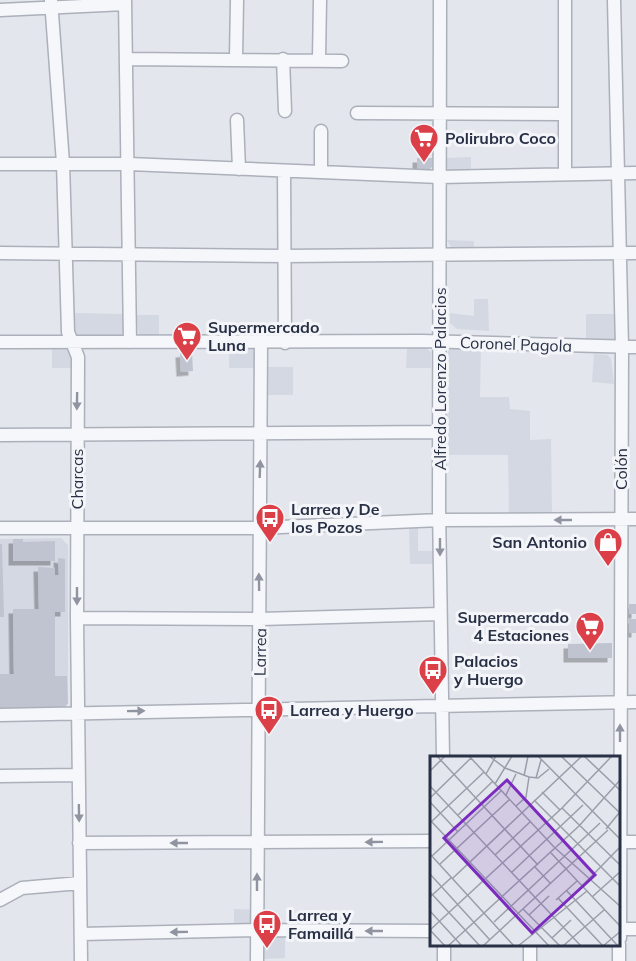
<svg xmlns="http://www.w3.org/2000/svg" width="636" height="961" viewBox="0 0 636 961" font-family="Mulish,sans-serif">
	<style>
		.built { fill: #d4d8e2 }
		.building { fill: #c0c4d0; filter: url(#shadow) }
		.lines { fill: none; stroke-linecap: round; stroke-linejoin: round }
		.minor-casing { stroke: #abb0ba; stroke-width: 15 }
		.minor { stroke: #f6f7fa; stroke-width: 12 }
		.oneway { fill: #9094a0 }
		.labels { text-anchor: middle; stroke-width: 6; stroke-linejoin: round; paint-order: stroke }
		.poi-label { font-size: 16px; font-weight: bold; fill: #293146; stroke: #f3f5f9; text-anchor: start }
		.street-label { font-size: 16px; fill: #293146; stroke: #f3f5f9 }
		.inset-road { fill: none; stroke: #999eaa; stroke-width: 1.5 }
		.view { fill: #7b2cbf; fill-opacity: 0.15; stroke: #7b2cbf; stroke-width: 3 }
		.inset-edge { fill: none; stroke: #293146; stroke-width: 3 }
	</style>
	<defs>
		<filter id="shadow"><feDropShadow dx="-4.5" dy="4.5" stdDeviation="0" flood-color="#0004"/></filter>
	</defs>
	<rect width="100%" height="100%" fill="#e3e6ec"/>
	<path class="built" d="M471 157V172H451L447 168V158Z
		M447 240 474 241V251L453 250Z
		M474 299H488L489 331 457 329 450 323V313L474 316Z
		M73 313 126 314 125 336 81 339 73 334Z
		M586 314H618L617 338 611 341H586Z
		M136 315H159V338L139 335Z
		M229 346 255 348 257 368H229Z
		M453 346 481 348 480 397H509L510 409 530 411V440L551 439 552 514H509L508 455H445L448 351Z
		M52 347H68L73 354V368H52Z
		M407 348H426L431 352V368H406Z
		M594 354 608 355 611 359 614 384 592 382Z
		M263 367H293V395H264Z
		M409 528H418V551H438V564H410Z
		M61 538 68 545V703L65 707 0 708V539Z
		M234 909 254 910 253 924 234 926Z
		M285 934V958L263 959 264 938Z"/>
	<path class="building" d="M417 158H432V167L428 171H417Z
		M192 352 193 371 181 372 180 353Z
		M13 539H23V542L55 541V561H13Z
		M0 544H2L4 617H0Z
		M58 558 65 559V612H55V676H67L68 703 65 707 0 708V674H14L13 609H39L38 567 55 568V575H59Z
		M629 604H636V614H629Z
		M629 619H636V633H629Z
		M612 643V658H568V644Z"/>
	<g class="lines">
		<g class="minor-casing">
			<path id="minor" d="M51 0 63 163 68 332 78 357 77 618 81 961
				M125 0 130 342
				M440 0 439 508 443 757
				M614 0 622 347 620 938
				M0 10 125 4
				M236 58 237 0
				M128 59 342 61
				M283 59 285 111
				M319 59 320 0
				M357 113 564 114
				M237 120 239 169
				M321 131V172
				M0 164H129L440 177 636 173
				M284 171 285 343
				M565 174V0
				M0 253 285 256 636 253
				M0 342 422 341 636 347
				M0 435 441 432
				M0 528H258L440 520 636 519
				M77 618 260 619 440 614
				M0 715 636 702
				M0 776 78 775
				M620 842H636
				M79 843 432 841
				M0 900 22 888 80 883
				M620 929H636
				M81 934 257 930 432 931
				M257 961 261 343
				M444 961V944
				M530 961V944
				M619 961V944"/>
		</g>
		<use href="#minor" class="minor"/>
	</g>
	<defs><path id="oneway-solid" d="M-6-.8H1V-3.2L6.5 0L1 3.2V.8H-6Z" transform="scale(1.5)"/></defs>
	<g class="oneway">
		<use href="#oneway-solid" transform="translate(77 401) rotate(91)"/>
		<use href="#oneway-solid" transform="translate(260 469) rotate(-88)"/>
		<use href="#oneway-solid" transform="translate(563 520) rotate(180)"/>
		<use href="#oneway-solid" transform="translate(440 547) rotate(90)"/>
		<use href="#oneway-solid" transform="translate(259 582) rotate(-91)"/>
		<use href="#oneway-solid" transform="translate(77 596) rotate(90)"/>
		<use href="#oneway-solid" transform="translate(136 711) rotate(-1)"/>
		<use href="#oneway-solid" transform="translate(620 733) rotate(-90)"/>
		<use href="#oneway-solid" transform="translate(79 813) rotate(89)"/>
		<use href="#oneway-solid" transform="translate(374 842) rotate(179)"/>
		<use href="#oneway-solid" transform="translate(179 843) rotate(-180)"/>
		<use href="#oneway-solid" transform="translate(257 882) rotate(-90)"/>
		<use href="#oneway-solid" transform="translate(374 931) rotate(-180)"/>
		<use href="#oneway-solid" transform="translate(179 932) rotate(179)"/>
	</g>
	<defs>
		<g id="supermarket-pin" transform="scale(1.5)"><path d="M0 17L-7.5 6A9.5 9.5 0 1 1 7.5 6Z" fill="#db3f47" stroke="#f3f5f9"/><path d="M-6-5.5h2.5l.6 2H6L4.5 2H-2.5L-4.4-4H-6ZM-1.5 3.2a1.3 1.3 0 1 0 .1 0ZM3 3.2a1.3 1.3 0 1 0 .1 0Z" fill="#fff"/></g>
		<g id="bus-pin" transform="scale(1.5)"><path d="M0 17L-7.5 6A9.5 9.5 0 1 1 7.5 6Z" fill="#db3f47" stroke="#f3f5f9"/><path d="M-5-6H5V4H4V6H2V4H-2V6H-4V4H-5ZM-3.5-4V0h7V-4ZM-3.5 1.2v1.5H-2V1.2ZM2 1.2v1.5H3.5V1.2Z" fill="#fff"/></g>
		<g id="shop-pin" transform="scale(1.5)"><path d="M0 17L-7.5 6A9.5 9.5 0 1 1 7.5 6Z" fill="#db3f47" stroke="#f3f5f9"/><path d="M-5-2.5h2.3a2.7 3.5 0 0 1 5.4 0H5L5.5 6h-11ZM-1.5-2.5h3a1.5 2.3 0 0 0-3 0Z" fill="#fff"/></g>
	</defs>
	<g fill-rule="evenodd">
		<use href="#supermarket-pin" x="424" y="138"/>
		<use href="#supermarket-pin" x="187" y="336"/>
		<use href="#bus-pin" x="270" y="518"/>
		<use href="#shop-pin" x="608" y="542"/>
		<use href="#supermarket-pin" x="590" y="626"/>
		<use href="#bus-pin" x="433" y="670"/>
		<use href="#bus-pin" x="269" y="710"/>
		<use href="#bus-pin" x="267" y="924"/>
	</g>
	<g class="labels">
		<g class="poi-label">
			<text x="445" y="144">Polirubro Coco</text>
			<text x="208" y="333">Supermercado<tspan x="208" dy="18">Luna</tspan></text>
			<text x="291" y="515">Larrea y De<tspan x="291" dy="18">los Pozos</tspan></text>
			<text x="587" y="548" text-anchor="end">San Antonio</text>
			<text x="569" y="623" text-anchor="end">Supermercado<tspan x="569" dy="18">4 Estaciones</tspan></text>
			<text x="454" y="667">Palacios<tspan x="454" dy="18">y Huergo</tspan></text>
			<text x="290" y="716">Larrea y Huergo</text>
			<text x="288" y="921">Larrea y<tspan x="288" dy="18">Famaillá</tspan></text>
		</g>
		<g class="street-label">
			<text transform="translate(516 344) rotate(2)" y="6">Coronel Pagola</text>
			<text transform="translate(440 379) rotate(-90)" y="6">Alfredo Lorenzo Palacios</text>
			<text transform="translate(621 469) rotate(-90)" y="6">Colón</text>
			<text transform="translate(77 479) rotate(-90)" y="6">Charcas</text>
			<text transform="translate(260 652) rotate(-89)" y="6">Larrea</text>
		</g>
	</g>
	<g transform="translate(430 756)">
		<rect width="190" height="190" fill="#e3e6ec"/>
		<path class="inset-road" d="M7 0 108 109M39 0 124 91 191 151M59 0 75 12 99 21 108 22 119 13M108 0 191 84M131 0 191 58M154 0 191 35M0 15 15 0M56 18 66 0M94 20 98 0M106 22 111 4M65 28 82 0M0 30 151 190M112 36 130 54M76 39 86 18M0 42 41 2M104 44 191 131M0 46 28 76M86 50 96 41 99 21M132 52 191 110M28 59 63 25M0 64 119 190M0 67 54 16M176 73 189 57M121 97 191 171M0 98 84 190M65 99 101 65M2 100 71 35M10 108 80 43M105 111 121 128M82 116 153 49M0 118 60 184M23 122 152 0M152 130 191 90M136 134 188 190M0 136 50 190M0 141 22 121M162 141 191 115M128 142 173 190M126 144 147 125M93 153 130 190M0 155 32 190M99 159 119 140M64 166 170 67M0 174 132 52 182 0M0 174 15 190M122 182 141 164M18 190 149 70 191 23M53 190 178 74M88 190 157 135M133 190 174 154M173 190 191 175"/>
		<path class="view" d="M77 24 165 119 102 177 14 82Z"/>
		<rect width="190" height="190" class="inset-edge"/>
	</g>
</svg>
